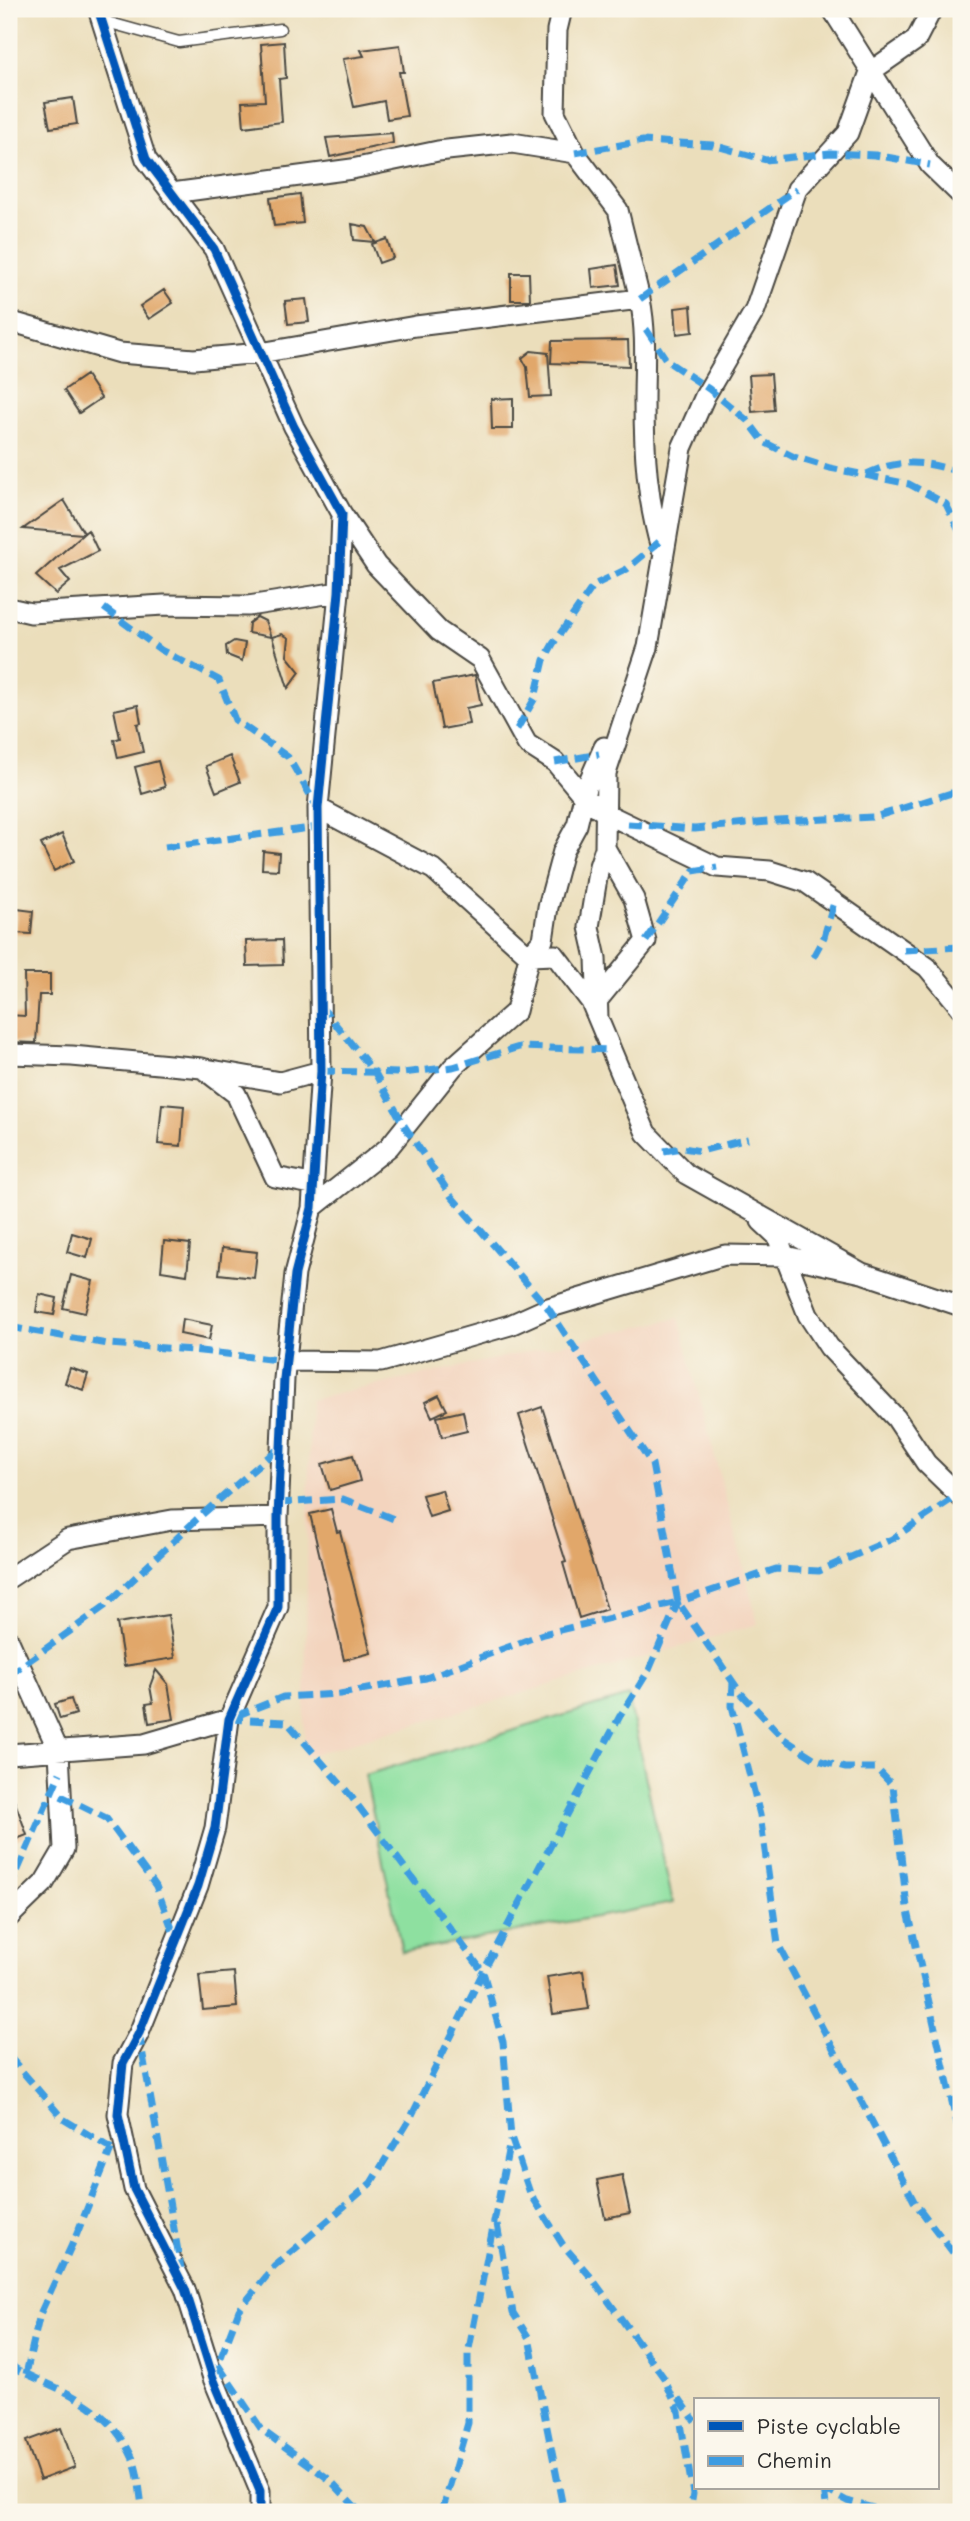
<svg xmlns="http://www.w3.org/2000/svg" width="970" height="2521" viewBox="0 0 970 2521" font-family="Mali,sans-serif">
	<style>
		.built { fill: #f3d4be }
		.green { fill: #8ee0a0; stroke: #5c8666; stroke-width: 2 }
		.building { fill: #e1a76a }
		.lines { fill: none; stroke-linecap: round; stroke-linejoin: round }
		.service-casing { stroke: #484641; stroke-width: 13 }
		.minor-casing { stroke: #484641; stroke-width: 23 }
		.service { stroke: #fff; stroke-width: 10 }
		.minor { stroke: #fff; stroke-width: 19 }
		.quiet { stroke: #3d9ce1; stroke-width: 7; stroke-dasharray: 14 7; stroke-linecap: butt }
		.cycleway-casing { stroke: #fbf7ec; stroke-width: 13 }
		.cycleway { stroke: #0057b8; stroke-width: 9 }
	</style>
	<rect width="100%" height="100%" fill="#fbf7ec"/>
	<filter id="ink" filterUnits="userSpaceOnUse"><feTurbulence type="fractalNoise" baseFrequency=".0143" numOctaves="2"/><feDisplacementMap in="SourceGraphic" scale="14" xChannelSelector="R" yChannelSelector="G"/><feConvolveMatrix kernelMatrix="1 2 1 2 8 2 1 2 1" color-interpolation-filters="sRGB"/></filter>
	<filter id="wash" filterUnits="userSpaceOnUse"><feTurbulence type="fractalNoise" baseFrequency=".00686" numOctaves="4" result="noise"/><feDisplacementMap in="SourceGraphic" scale="28" xChannelSelector="R" yChannelSelector="G"/><feGaussianBlur stdDeviation="1.57" result="paint"/><feColorMatrix in="noise" values="0 0 0 0 0 0 0 0 0 0 0 0 0 0 0 0 0 1.4 0 .05"/><feComposite in="paint" operator="in"/></filter>
	<g filter="url(#wash)">
		<rect width="100%" height="100%" fill="#ebdebb"/>
		<path class="built" d="M679 1318 758 1624 304 1757 310 1400Z"/>
		<path class="green" d="M628 1696 673 1903 402 1952 365 1775Z"/>
		<g id="blocks">
			<path class="building" d="M284 42 286 78 279 79 282 122 244 127 242 102 265 101 261 44Z
				M400 45 404 72H399L407 116 387 119 384 101 354 107 343 59 364 56 361 50Z
				M73 98 77 124 50 128 45 102Z
				M392 133 393 143 330 157 326 138Z
				M300 194 303 223 274 226 270 198Z
				M352 224 367 227 375 242 354 240Z
				M387 239 393 258 379 263 372 244Z
				M617 265 620 285 593 288 591 269Z
				M511 273H529L530 300H511Z
				M164 290 173 303 149 319 140 306Z
				M306 299 309 322 288 324 285 301Z
				M691 306 693 332 677 334 675 308Z
				M628 340 629 366 551 363 552 341Z
				M531 351 548 353 551 396 530 397 527 367 522 358Z
				M771 374 774 410 752 412 749 375Z
				M86 375 101 398 79 413 64 390Z
				M513 398V429H492L491 399Z
				M64 500 84 533 88 530 98 551 60 570 70 582 56 594 36 576 83 534 23 529Z
				M257 617 265 621 271 637 248 633 249 623Z
				M282 634 289 638 287 656 300 672 288 688 272 637Z
				M234 641 245 643 242 661 227 655 226 646Z
				M475 675 481 705 466 708 469 724 442 729 433 683Z
				M138 705 141 723 137 724 143 752 118 758 114 740 120 738 114 710Z
				M230 756 240 782 216 792 206 766Z
				M158 761 165 787 142 794 135 767Z
				M62 834 74 861 54 871 41 844Z
				M263 851 279 853 278 870 262 869Z
				M17 909 33 911 31 934 15 933Z
				M282 940 283 965 247 966 246 941Z
				M24 974H50V995H39L36 1043 9 1042V1015L25 1016Z
				M162 1104 184 1106 181 1146 158 1144Z
				M72 1233 92 1239 87 1258 67 1252Z
				M164 1241 190 1244 187 1275 161 1271Z
				M222 1248 257 1252 254 1278 219 1274Z
				M71 1275 93 1281 85 1313 63 1308Z
				M39 1294 57 1298 54 1315 36 1312Z
				M182 1319 212 1325 209 1340 180 1334Z
				M70 1368 88 1374 83 1390 65 1383Z
				M439 1395 447 1410 432 1417 425 1402Z
				M542 1407 607 1609 579 1618 563 1563 566 1562 519 1415Z
				M463 1411 467 1431 442 1437 437 1417Z
				M353 1455 360 1481 330 1490 322 1464Z
				M442 1490 448 1511 429 1517 422 1495Z
				M331 1509 337 1532 340 1531 371 1653 344 1660 310 1514Z
				M168 1615 175 1658 124 1666 117 1623Z
				M156 1670 168 1684 174 1719 149 1723 146 1704 153 1703 150 1686Z
				M71 1699 76 1714 60 1719 55 1704Z
				M11 1791 27 1835 9 1842V1792Z
				M583 1971 589 2009 553 2014 547 1977Z
				M234 1972 237 2007 203 2010 199 1975Z
				M622 2175 630 2213 605 2218 597 2180Z
				M61 2428 75 2467 40 2480 26 2441Z"/>
		</g>
	</g>
	<g filter="url(#ink)">
		<use href="#blocks" fill-opacity="0" stroke="#484641" stroke-width="2"/>
		<g class="lines">
			<g class="service-casing">
				<path id="service" d="M103 21 179 42 280 29"/>
			</g>
			<g class="minor-casing">
				<path id="minor" d="M98 9 146 159 214 249 294 427 342 514 339 592 318 808 321 1071 312 1208 295 1274 284 1379 278 1517V1607L229 1719 215 1828 198 1886 139 2033 123 2063 118 2114 134 2189 185 2289 213 2378 260 2491V2512
					M832 9 930 165 961 195
					M172 193 352 169 438 151 512 143 575 153
					M640 299C647 334 644 367 644 402 644 452 647 500 661 548
					M9 321 119 353 194 359 260 353 416 326 640 299 618 210 575 153 555 113 557 30 562 9
					M342 514 376 565 439 631 480 659 527 744 555 762 584 797 605 813 717 867 770 871 805 882 927 967 961 1008
					M9 608 31 613 164 605 248 606 339 592
					M318 808 433 869 529 956 555 955 591 1002 646 1133 686 1174 862 1273
					M597 1001 646 941 634 899 605 848
					M598 1018 596 958 589 927 599 866 605 848 606 773 648 647 682 448 705 396 755 310 797 189 848 133 870 72 916 40 932 9
					M9 1054 72 1056 202 1068 236 1094 275 1177 311 1184
					M206 1069 280 1082 321 1071
					M312 1208 389 1147 453 1067 516 1011 529 956 543 940 548 907 563 851 577 825 586 788 604 747
					M761 1221 777 1236 808 1315 829 1347 896 1418 926 1463 961 1497
					M286 1361 381 1362 510 1325 548 1308 725 1255 785 1256 862 1273 961 1306
					M9 1578 68 1539 172 1520 278 1517
					M9 1641 59 1752 64 1849 44 1883 9 1917
					M9 1754 144 1744 229 1719"/>
			</g>
			<use href="#service" class="service"/>
			<use href="#minor" class="minor"/>
			<path class="quiet" d="M575 153 643 141 713 145 766 160 830 153 875 155 930 165
				M640 299 797 189
				M646 329 667 361 709 389 748 421 764 442 794 457 830 468 909 484 946 504 961 535
				M867 474C899 458 928 461 961 473
				M104 608 161 650 219 680 235 720 288 757 317 807
				M517 729 535 698 544 660 553 644 594 585 627 569 659 542
				M555 762 599 754
				M628 824 695 829 778 821 875 817 961 790
				M165 847 318 827
				M646 941 693 871 717 867
				M904 950 961 947
				M813 957 824 937 834 902
				M320 1005 375 1073 405 1127 451 1196 548 1308 652 1464 678 1602 740 1692 784 1739 815 1759 845 1768H876L893 1786 907 1907 961 2141
				M321 1071 403 1073 453 1067 519 1047 611 1050
				M664 1151 683 1148 701 1151 748 1139
				M9 1327 108 1344 192 1350 286 1361
				M278 1503 343 1499 394 1519
				M9 1675 105 1606 197 1519 281 1446
				M733 1681 732 1706 760 1815 778 1944 915 2203 961 2263
				M236 1716 283 1697 340 1694 426 1678 543 1634 678 1602
				M229 1719 287 1722 350 1795 483 1972 503 2042 511 2137 530 2193 563 2245 591 2277 664 2378 679 2412 693 2494 690 2512
				M61 1796 106 1818 156 1886 176 1939
				M9 1890 60 1773
				M139 2033 181 2268
				M9 2056 63 2119 117 2152
				M497 2224 513 2313 529 2338 564 2512
				M9 2363 16 2369C66 2393 108 2404 133 2459 139 2474 140 2496 143 2512
				M218 2365 262 2430 330 2480 360 2512
				M26 2374 40 2314 76 2236 111 2149
				M213 2378 239 2310 274 2267 371 2183 410 2119 483 1972 620 1716 649 1670 678 1602 776 1569 819 1571 892 1539 961 1493
				M679 2398 695 2421
				M822 2488 847 2501 888 2512
				M824 2489 827 2512
				M442 2512 468 2423V2354L510 2141"/>
			<g class="cycleway-casing">
				<path id="cycleway" d="M98 9 146 159 214 249 294 427 342 514 339 592 318 808 321 1071 312 1208 295 1274 284 1379 278 1517V1607L229 1719 215 1828 198 1886 139 2033 123 2063 118 2114 134 2189 185 2289 213 2378 260 2491V2512"/>
			</g>
			<use href="#cycleway" class="cycleway"/>
		</g>
	</g>
	<rect width="970" height="2521" fill="none" stroke="#fbf7ec" stroke-width="35"/>
	<rect x="694" y="2398" width="245" height="91" fill="#fbf7ec" stroke="#a8a59f" stroke-width="2"/>
	<rect x="708" y="2421" width="35" height="10" fill="#0057b8" stroke="#a8a59f" stroke-width="2"/>
	<text x="757" y="2434" font-size="21" fill="#2b2b2b">Piste cyclable</text>
	<rect x="708" y="2456" width="35" height="10" fill="#3d9ce1" stroke="#a8a59f" stroke-width="2"/>
	<text x="757" y="2468" font-size="21" fill="#2b2b2b">Chemin</text>
</svg>
